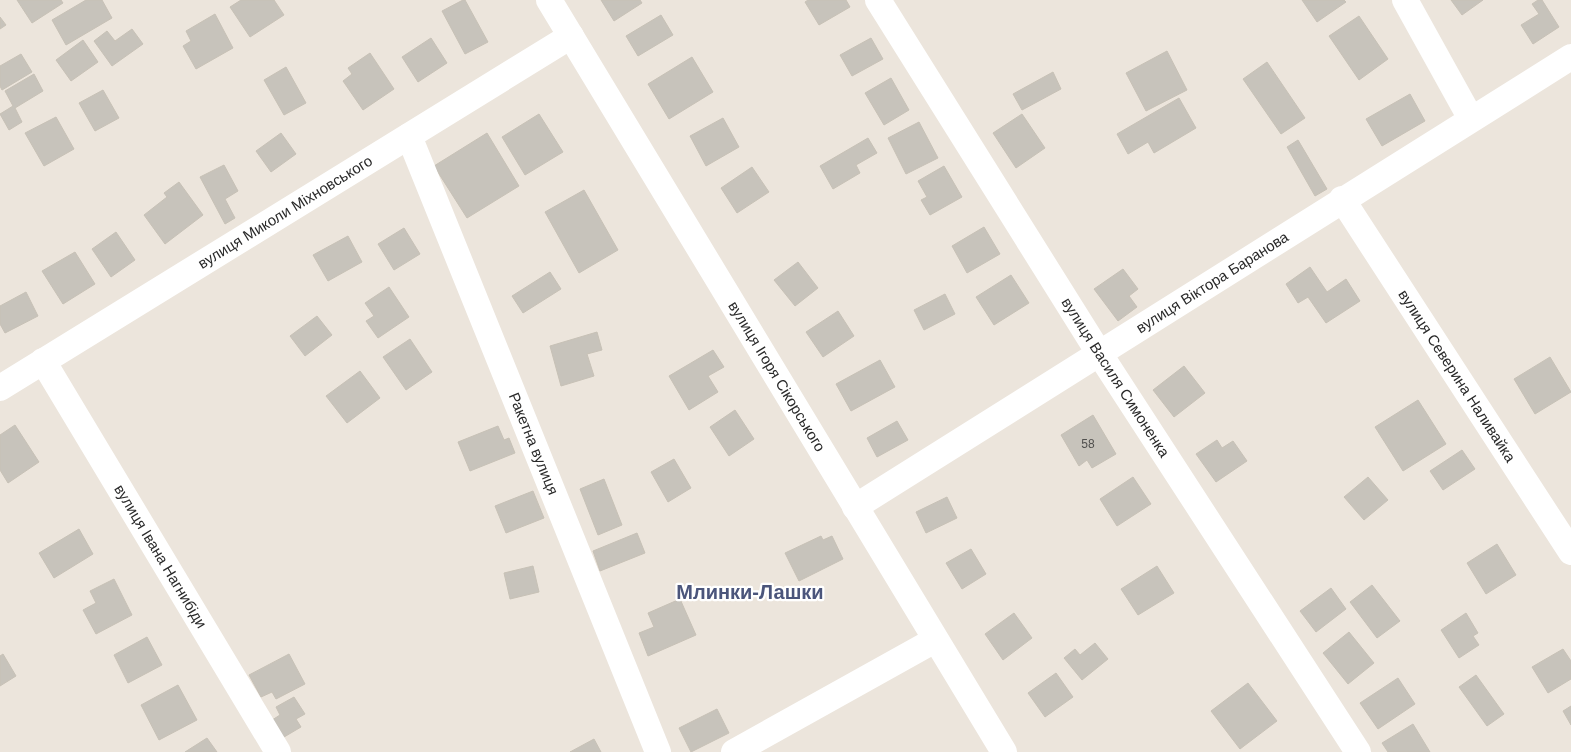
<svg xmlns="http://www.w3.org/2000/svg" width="1571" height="752" viewBox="0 0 1571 752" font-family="Arial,sans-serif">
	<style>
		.building { fill: #c7c3bb; stroke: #c7c1b6 }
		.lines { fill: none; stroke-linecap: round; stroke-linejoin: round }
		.minor { stroke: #fff; stroke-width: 26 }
		.labels { text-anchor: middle; stroke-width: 4.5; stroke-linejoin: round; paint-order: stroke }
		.number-label { font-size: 12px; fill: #51504e }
		.street-label { font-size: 15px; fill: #2a2a2a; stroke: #fff }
		.district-label { font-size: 20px; font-weight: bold; fill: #4b557b; stroke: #fff }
	</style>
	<rect width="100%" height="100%" fill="#ece5dc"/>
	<path class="building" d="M17 0H61L63 3 32 23Z
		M86 0H102L112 18 66 45 52 20Z
		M241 0H274L284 15 250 37 230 7Z
		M463 0H465L488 42 465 54 442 11Z
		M601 0H640L642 3 614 21Z
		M808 0H846L850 7 819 25 805 2Z
		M1302 0H1344L1346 2 1317 22Z
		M1451 0H1483L1462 15Z
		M1538 0H1542L1559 27 1533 44 1521 25 1539 14 1532 4Z
		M215 14 233 48 196 69 183 46 191 41 186 31Z
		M661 15 673 35 638 56 626 36Z
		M1359 16 1388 59 1359 80 1329 36Z
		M0 17 6 25 0 29Z
		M132 29 143 44 112 66 94 41 107 31 115 41Z
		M431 38 447 63 418 82 402 57Z
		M871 38 883 59 852 76 840 55Z
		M83 40 98 62 71 81 56 60Z
		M1167 51 1187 90 1146 111 1126 73Z
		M370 53 394 89 363 110 343 81 352 74 348 68Z
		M21 54 32 72 2 90 0 86V66Z
		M692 57 713 92 669 119 648 84Z
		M1267 62 1305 118 1281 134 1243 79Z
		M286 67 306 103 284 115 264 80Z
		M1053 72 1061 89 1022 110 1013 94Z
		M34 74 43 91 15 108 22 122 9 130 0 114 13 106 5 91Z
		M891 78 909 110 884 125 865 93Z
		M103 90 119 118 95 131 79 103Z
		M1410 94 1425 121 1382 146 1366 119Z
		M1179 98 1196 128 1154 153 1148 142 1128 154 1117 134Z
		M539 114 563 152 525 175 502 137Z
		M1022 114 1045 148 1016 168 993 133Z
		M56 117 74 149 44 166 25 133Z
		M723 118 739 147 706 166 690 136Z
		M919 122 938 158 906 174 888 138Z
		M281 133 296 154 271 172 256 151Z
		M487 133 519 186 467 218 434 166Z
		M868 138 877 153 856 165 860 173 833 189 820 166Z
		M1298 140 1327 189 1315 196 1287 147Z
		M224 165 238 191 225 199 235 218 225 224 200 177Z
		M944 166 962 197 930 215 921 200 927 197 918 181Z
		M752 167 769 192 737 213 721 188Z
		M179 182 203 215 165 244 144 215 167 197 164 193Z
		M584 190 618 250 579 273 545 212Z
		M984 227 1000 254 967 273 952 246Z
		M404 228 420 254 394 270 378 244Z
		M116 232 135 260 111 277 92 249Z
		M348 236 362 262 328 281 313 255Z
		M75 252 95 284 63 304 42 271Z
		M798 262 818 288 795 306 774 280Z
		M1310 267 1327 292 1346 279 1360 301 1326 323 1308 297 1298 303 1286 284Z
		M1123 269 1138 289 1129 296 1137 307 1118 321 1094 289Z
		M550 272 561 289 523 313 512 296Z
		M1011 275 1029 303 994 325 976 297Z
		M389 287 409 317 378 338 366 321 374 316 365 303Z
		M26 292 38 316 5 333 0 324V306Z
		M945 294 955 314 924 330 914 310Z
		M838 311 854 336 823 357 806 332Z
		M317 316 332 335 305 356 290 336Z
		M597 332 602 350 587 354 594 376 561 386 550 346Z
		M410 339 432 372 406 390 383 357Z
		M713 350 724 367 708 376 718 392 689 410 669 376Z
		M1550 357 1571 392 1535 414 1514 379Z
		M880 360 895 387 851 411 836 384Z
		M1184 366 1205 393 1174 417 1153 390Z
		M360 371 380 398 347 423 326 396Z
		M1418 400 1446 444 1403 471 1375 427Z
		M735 410 754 439 729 456 710 427Z
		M1093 415 1116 454 1092 468 1087 460 1079 466 1061 435Z
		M897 421 908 440 877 457 867 438Z
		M15 425 39 462 8 483 0 470V435Z
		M498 426 504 440 509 438 515 453 470 471 458 442Z
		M1217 440 1222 448 1233 441 1247 461 1216 482 1196 454Z
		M1462 450 1475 469 1443 490 1430 471Z
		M674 459 691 488 668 502 651 472Z
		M1133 477 1151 504 1117 526 1100 499Z
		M1368 477 1388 500 1364 520 1344 497Z
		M604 479 622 525 598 535 580 489Z
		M533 491 544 518 506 533 495 506Z
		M947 497 957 518 926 533 916 512Z
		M79 529 93 554 54 578 39 553Z
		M637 533 645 553 600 571 593 551Z
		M821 536 823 540 832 536 843 559 799 581 785 553Z
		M1497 544 1516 575 1486 594 1467 563Z
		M971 549 986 574 962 589 946 563Z
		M533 566 539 592 510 599 504 573Z
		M1157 566 1174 593 1138 615 1121 589Z
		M114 579 132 615 96 634 83 610 96 603 90 591Z
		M1372 585 1400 621 1377 638 1350 602Z
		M1331 588 1346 609 1316 632 1300 611Z
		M680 599 696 635 648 656 639 633 654 627 648 613Z
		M1014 613 1032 638 1003 660 985 634Z
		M1466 613 1478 633 1473 636 1479 645 1459 658 1441 630Z
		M1349 632 1374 663 1348 684 1323 653Z
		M147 637 162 665 128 683 114 655Z
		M1095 643 1108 659 1082 680 1064 658 1075 649 1080 655Z
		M1563 649 1571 661V679L1548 693 1532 667Z
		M3 654 16 676 0 686V656Z
		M289 654 305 684 276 699 272 692 261 697 249 675Z
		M1056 673 1073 697 1045 717 1028 693Z
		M1476 675 1504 714 1487 726 1459 687Z
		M1398 678 1415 704 1378 729 1360 703Z
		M1248 683 1277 721 1240 749 1211 711Z
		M178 685 197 720 159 740 141 705Z
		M294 697 305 714 296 719 301 727 279 740 269 722 280 715 276 707Z
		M1571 706V725L1563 711Z
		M717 709 729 733 691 752 679 728Z
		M1413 724 1430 752H1388L1382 743Z
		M207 738 217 752H185Z
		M594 739 601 752H570Z"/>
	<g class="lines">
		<g class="minor">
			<path id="s1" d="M549 0 1004 752"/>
			<path id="s2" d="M878 0 1099 353 1358 752"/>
			<path d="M1405 0 1471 119"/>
			<path id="s3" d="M409 136 658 752"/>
			<path id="s4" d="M1342 199 1571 552"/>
			<path id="s5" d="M43 361 278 752"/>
			<path id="s6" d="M0 388 571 36"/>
			<path id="s7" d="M855 507 1571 57"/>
			<path d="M734 752 935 640"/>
		</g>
	</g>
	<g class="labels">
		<g class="number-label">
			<text x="1088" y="448">58</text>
		</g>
		<g class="street-label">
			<text dy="5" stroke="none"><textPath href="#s6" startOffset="335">вулиця Миколи Міхновського</textPath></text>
			<text dy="5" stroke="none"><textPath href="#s7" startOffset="422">вулиця Віктора Баранова</textPath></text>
			<text dy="5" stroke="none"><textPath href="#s1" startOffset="440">вулиця Ігоря Сікорського</textPath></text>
			<text dy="5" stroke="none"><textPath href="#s4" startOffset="211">вулиця Северина Наливайка</textPath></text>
			<text dy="5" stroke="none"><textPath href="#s2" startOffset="446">вулиця Василя Симоненка</textPath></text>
			<text dy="5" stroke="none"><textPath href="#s3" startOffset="332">Ракетна вулиця</textPath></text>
			<text dy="5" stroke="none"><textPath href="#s5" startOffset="228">вулиця Івана Нагнибіди</textPath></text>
		</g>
		<g class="district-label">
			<text x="750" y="599">Млинки-Лашки</text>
		</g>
	</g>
</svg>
